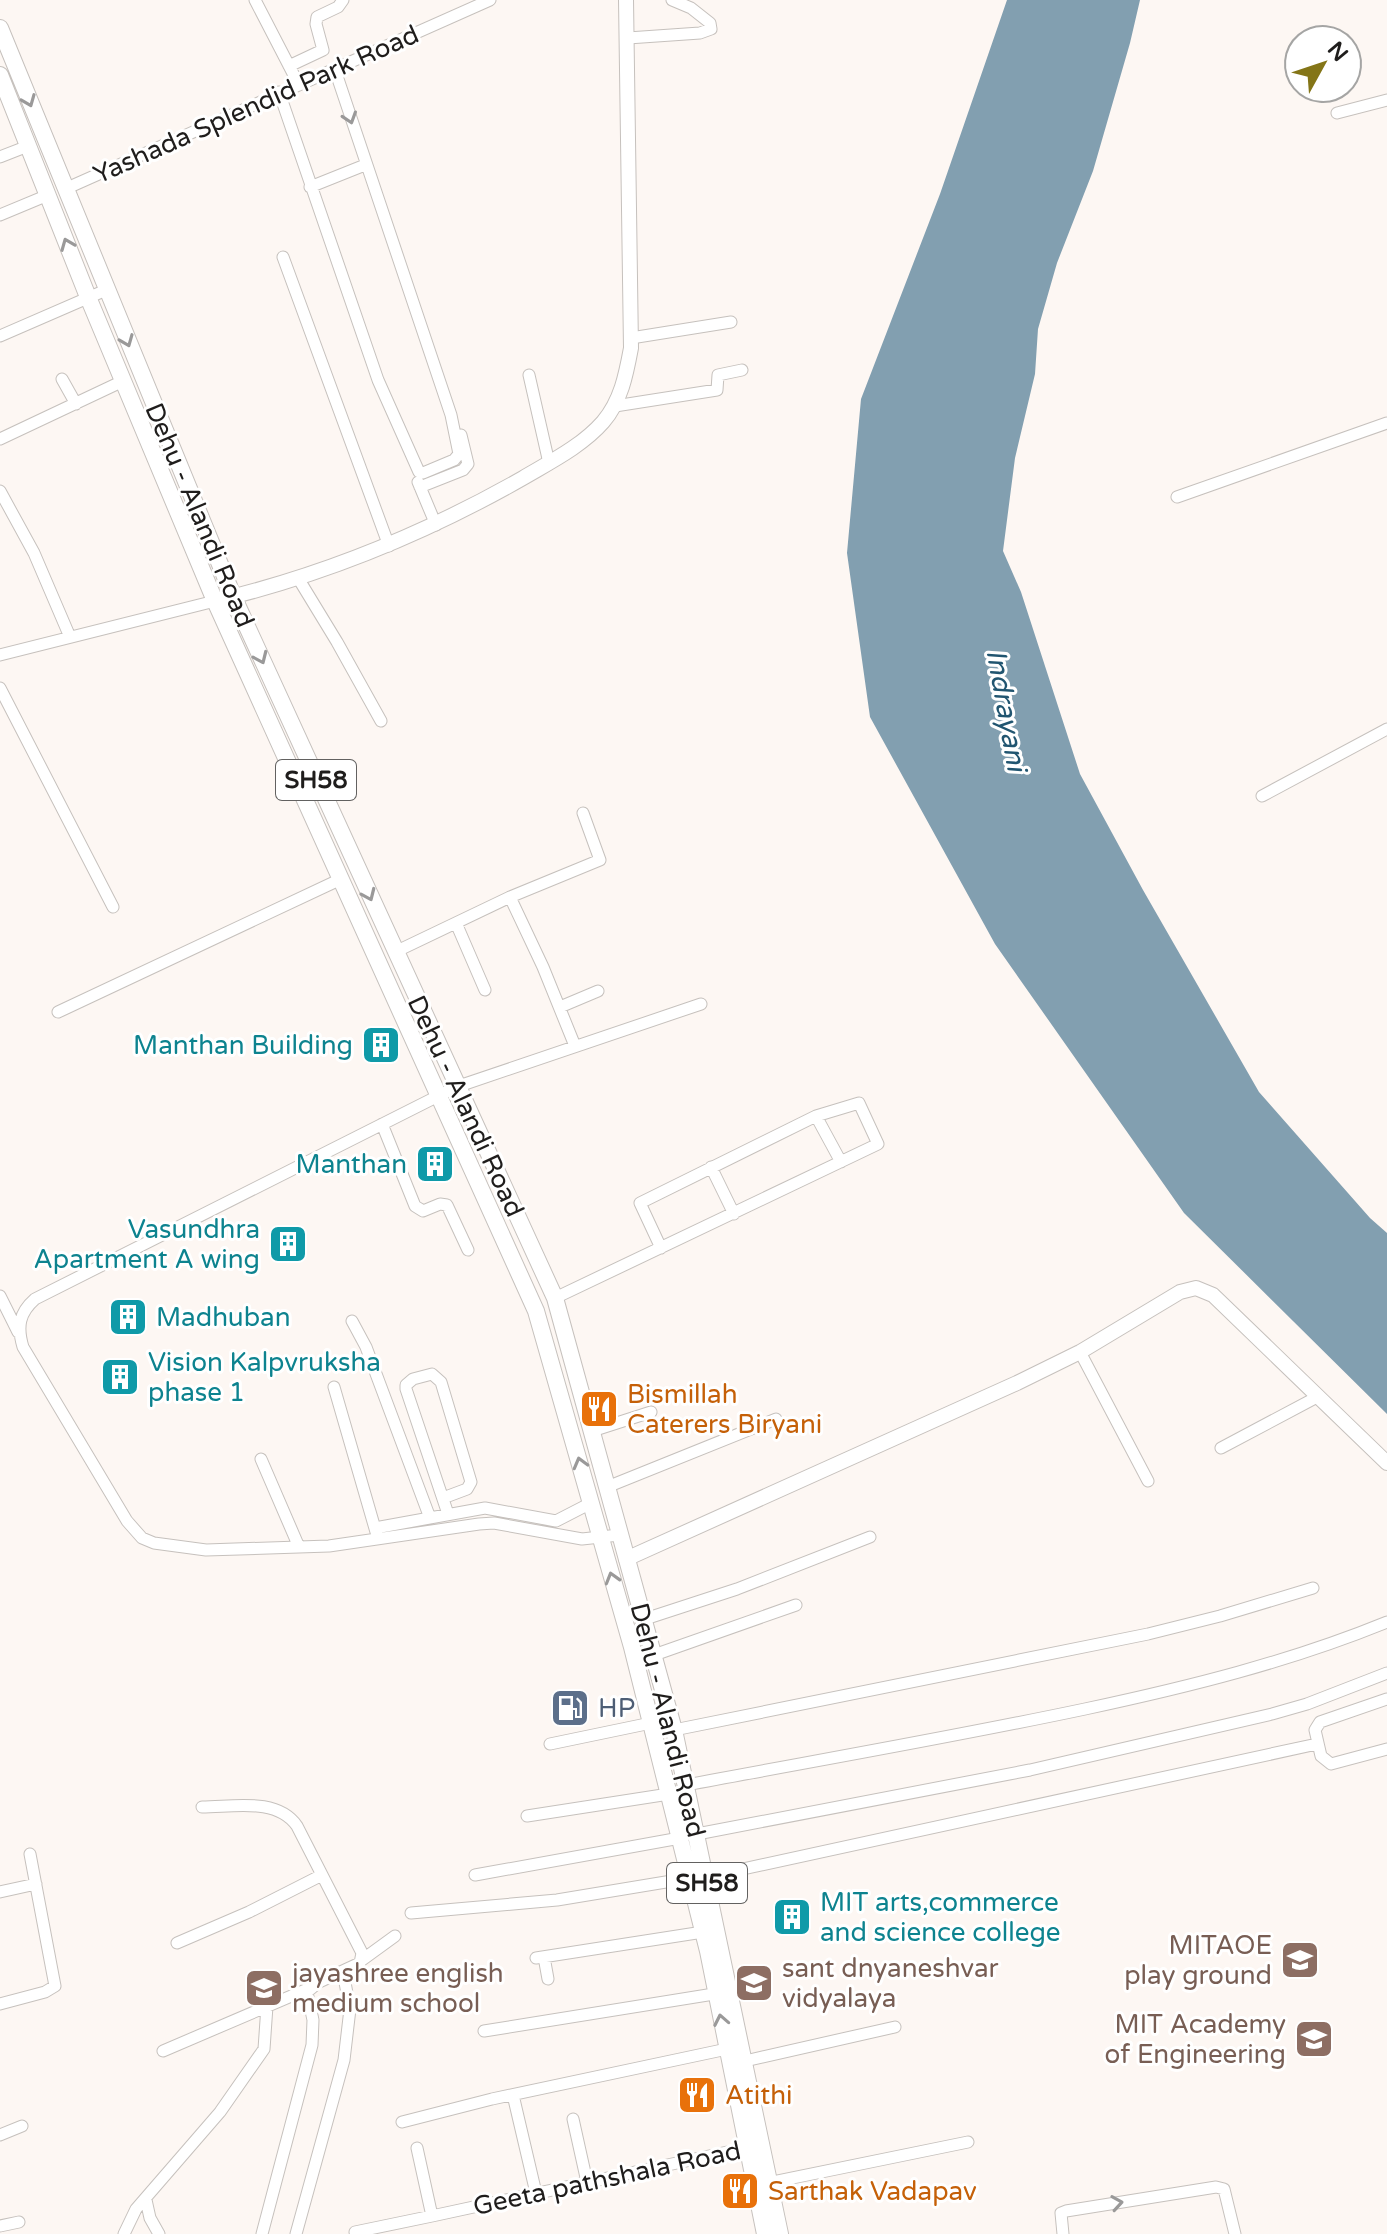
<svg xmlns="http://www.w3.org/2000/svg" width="1387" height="2234" viewBox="0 0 1387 2234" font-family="'Varela Round',sans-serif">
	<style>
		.water { fill: #829fb0 }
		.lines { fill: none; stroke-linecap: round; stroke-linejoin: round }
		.minor-casing { stroke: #c6c1bd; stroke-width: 13 }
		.tertiary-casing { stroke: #c6c1bd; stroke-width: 16 }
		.primary-casing { stroke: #c6c1bd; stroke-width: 18 }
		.minor { stroke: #fff; stroke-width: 11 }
		.tertiary { stroke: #fff; stroke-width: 14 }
		.primary { stroke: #fff; stroke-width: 16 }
		.oneway { stroke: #9a9999 }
		.labels { text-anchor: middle; stroke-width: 6; stroke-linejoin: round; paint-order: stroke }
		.shield { fill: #fff; stroke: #626160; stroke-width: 2 }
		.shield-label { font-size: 24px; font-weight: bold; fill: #1f1d1c }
		.street-label { font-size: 26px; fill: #1f1d1c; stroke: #fff }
		.culture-label { font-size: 26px; fill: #0d838f; stroke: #fff; text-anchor: end }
		.food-label { font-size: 26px; fill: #c56008; stroke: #fff; text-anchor: start }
		.service-label { font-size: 26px; fill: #4e5e75; stroke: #fff; text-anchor: start }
		.education-label { font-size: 26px; fill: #785e54; stroke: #fff; text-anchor: end }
		.water-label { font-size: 28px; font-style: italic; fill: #215570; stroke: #fff }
	</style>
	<rect width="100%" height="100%" fill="#fdf7f3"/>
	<path class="water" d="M1007 0H1140L1130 43 1093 171 1057 263 1038 329 1035 374 1015 458 1003 551 1021 592 1080 774 1143 890 1259 1092 1370 1218 1387 1233V1414L1184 1213 995 944 870 717 847 553 861 399 940 194Z"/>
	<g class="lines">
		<g class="minor-casing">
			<path id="minor" d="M255 0 299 85
				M628 38 700 33 711 29 710 23 691 8 672 0
				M289 66 323 50 316 24 317 17 338 7 343 0
				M279 92 378 380 419 472 423 473 454 460 459 454 451 415 335 70
				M1337 113 1387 100
				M0 157 28 146
				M310 187 365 165
				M65 189 490 0
				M0 215 48 195
				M283 257 389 546
				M0 336 106 290
				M631 338 731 322
				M529 375 549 463
				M62 379 76 404
				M615 406 717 390 718 375 742 370
				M0 439 123 381
				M418 482 436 525
				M420 487 463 470 468 464 461 435
				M0 491 34 553 70 637
				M1177 497 1387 423
				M298 578 337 642 381 721
				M0 655 215 601
				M0 688 113 907
				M1262 796 1387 729
				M510 897 543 967 575 1046
				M456 923 485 990
				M395 952 510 897 600 860 583 813
				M560 1007 598 991
				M58 1012 341 879
				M816 1116 841 1162
				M382 1124 415 1206 423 1211 440 1204 447 1205 468 1250
				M711 1167 734 1214
				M0 1296 18 1332
				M555 1298 878 1144 859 1103 816 1116 640 1203 661 1248
				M352 1321 366 1347 430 1518
				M1080 1352 1148 1481
				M334 1387 376 1532
				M592 1431 651 1412
				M1221 1448 1319 1396
				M261 1459 299 1547
				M607 1487 776 1419
				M443 1498 467 1489 471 1482 441 1382 432 1374 413 1379 406 1385V1389L448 1514
				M375 1528 485 1508 556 1521 591 1503
				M619 1535 582 1539 494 1523 479 1524 329 1546 206 1550 154 1543 142 1538 127 1521 23 1347C17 1327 19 1313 35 1299L456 1087 701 1004
				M645 1619 737 1589 870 1537
				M654 1655 796 1605
				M1387 1699 1320 1722 1315 1730 1321 1756 1331 1764 1387 1749
				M674 1730 1148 1634 1220 1616 1313 1588
				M550 1744 651 1723
				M686 1785C819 1760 953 1737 1085 1709 1188 1687 1289 1662 1387 1622
				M202 1807C233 1807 277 1797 297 1826L362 1953 360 1963 319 1982 307 1992 313 2020 312 2045 262 2234
				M527 1816 669 1794
				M697 1834 1030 1770 1272 1714 1307 1704 1387 1673
				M475 1875 680 1838
				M706 1877 1317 1744
				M0 1892 36 1884
				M411 1913 557 1900 690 1878
				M177 1943 249 1912 322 1875
				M544 1957 548 1979
				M536 1958 703 1932
				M362 1960 395 1936
				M0 2004 45 1992 55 1986 30 1854
				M484 2031 720 1993
				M163 2051 310 1988
				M745 2061 895 2027
				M513 2095 536 2193
				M573 2119 587 2182
				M402 2122 492 2099 727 2049
				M0 2135 22 2126
				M417 2148 432 2216 755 2146
				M763 2184 968 2142
				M146 2200 150 2218 159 2234
				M0 2226 19 2222
				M355 2232 432 2216
				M124 2234 136 2209 220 2112 264 2049 267 2006
				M296 2234 344 2060 350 2009 343 1972
				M1063 2234 1061 2213 1066 2211 1216 2187 1224 2189 1235 2234"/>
		</g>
		<g class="tertiary-casing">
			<path id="tertiary" d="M223 599C329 573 428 532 523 478 550 462 582 446 603 422 621 401 626 375 631 348L626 0
				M626 1559 1017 1383 1080 1352 1180 1292 1196 1288 1213 1295 1387 1463"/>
		</g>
		<g class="primary-casing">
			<path id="primary" d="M0 28 233 596 555 1298 674 1730 780 2234
				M0 75 88 297 215 601 536 1311 632 1647 708 1951 765 2234"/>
		</g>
		<use href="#minor" class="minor"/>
		<use href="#tertiary" class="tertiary"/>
		<use href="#primary" class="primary"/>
	</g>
	<defs><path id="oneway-chevron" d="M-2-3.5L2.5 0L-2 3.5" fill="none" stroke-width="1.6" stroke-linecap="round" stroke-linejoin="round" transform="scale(2)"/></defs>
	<g class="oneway">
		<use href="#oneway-chevron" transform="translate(29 101) rotate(68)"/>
		<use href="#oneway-chevron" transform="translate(350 118) rotate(72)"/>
		<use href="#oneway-chevron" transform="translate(67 244) rotate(-112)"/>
		<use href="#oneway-chevron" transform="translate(127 341) rotate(68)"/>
		<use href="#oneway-chevron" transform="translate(261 658) rotate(66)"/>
		<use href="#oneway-chevron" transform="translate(369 895) rotate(66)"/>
		<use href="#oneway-chevron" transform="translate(580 1463) rotate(-105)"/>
		<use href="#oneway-chevron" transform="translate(612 1578) rotate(-106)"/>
		<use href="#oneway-chevron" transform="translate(721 2020) rotate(-101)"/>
		<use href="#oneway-chevron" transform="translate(1117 2203) rotate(-9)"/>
	</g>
	<defs>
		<g id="building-square" transform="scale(2)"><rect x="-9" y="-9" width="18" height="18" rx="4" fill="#0f9aa8" stroke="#fff"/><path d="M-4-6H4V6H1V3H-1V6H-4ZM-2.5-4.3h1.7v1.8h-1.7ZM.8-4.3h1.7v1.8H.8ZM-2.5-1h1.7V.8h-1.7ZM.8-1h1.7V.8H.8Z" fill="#fff"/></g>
		<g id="restaurant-square" transform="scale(2)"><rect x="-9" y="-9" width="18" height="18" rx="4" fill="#e8710a" stroke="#fff"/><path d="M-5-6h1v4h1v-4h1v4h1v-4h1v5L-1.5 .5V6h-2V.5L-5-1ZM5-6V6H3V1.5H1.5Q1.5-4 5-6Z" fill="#fff"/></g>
		<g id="fuel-square" transform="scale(2)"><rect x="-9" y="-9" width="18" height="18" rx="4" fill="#5c6f8a" stroke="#fff"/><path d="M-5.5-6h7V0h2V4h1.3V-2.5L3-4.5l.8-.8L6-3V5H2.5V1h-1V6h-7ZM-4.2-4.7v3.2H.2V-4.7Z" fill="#fff"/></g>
		<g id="university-square" transform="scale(2)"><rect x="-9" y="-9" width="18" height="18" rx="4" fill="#8d6e63" stroke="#fff"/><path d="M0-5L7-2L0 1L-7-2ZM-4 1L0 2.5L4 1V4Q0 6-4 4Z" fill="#fff"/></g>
		<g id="school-square" transform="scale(2)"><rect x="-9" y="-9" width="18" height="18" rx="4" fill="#8d6e63" stroke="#fff"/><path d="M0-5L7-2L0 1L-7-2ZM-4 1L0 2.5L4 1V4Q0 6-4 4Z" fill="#fff"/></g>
	</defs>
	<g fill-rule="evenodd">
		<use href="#building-square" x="381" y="1045"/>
		<use href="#building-square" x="435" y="1164"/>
		<use href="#building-square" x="288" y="1244"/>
		<use href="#building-square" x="128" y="1317"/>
		<use href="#building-square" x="120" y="1377"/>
		<use href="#restaurant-square" x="599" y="1409"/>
		<use href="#fuel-square" x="570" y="1708"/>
		<use href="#building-square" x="792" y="1917"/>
		<use href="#university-square" x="1300" y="1960"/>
		<use href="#school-square" x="754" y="1983"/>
		<use href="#school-square" x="264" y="1988"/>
		<use href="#university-square" x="1314" y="2039"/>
		<use href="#restaurant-square" x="697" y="2095"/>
		<use href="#restaurant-square" x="740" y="2191"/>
	</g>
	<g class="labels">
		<g class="shield">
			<rect x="276" y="760" width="80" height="40" rx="6"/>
			<rect x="667" y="1863" width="80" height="40" rx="6"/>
		</g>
		<g class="shield-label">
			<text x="316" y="788">SH58</text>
			<text x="707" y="1891">SH58</text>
		</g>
		<g class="street-label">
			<text transform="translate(256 104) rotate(-24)" y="9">Yashada Splendid Park Road</text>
			<text transform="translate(200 515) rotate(67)" y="9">Dehu - Alandi Road</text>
			<text transform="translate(466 1106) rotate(65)" y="9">Dehu - Alandi Road</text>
			<text transform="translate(668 1720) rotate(76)" y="9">Dehu - Alandi Road</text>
			<text transform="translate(607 2178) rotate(-12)" y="9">Geeta pathshala Road</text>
		</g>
		<g class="culture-label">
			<text x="353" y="1054">Manthan Building</text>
			<text x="407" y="1173">Manthan</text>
			<text x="260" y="1238">Vasundhra<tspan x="260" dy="30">Apartment A wing</tspan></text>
			<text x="156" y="1326" text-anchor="start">Madhuban</text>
			<text x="148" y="1371" text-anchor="start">Vision Kalpvruksha<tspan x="148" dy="30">phase 1</tspan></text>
			<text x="820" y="1911" text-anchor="start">MIT arts,commerce<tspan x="820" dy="30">and science college</tspan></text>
		</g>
		<g class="food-label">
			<text x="627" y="1403">Bismillah<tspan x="627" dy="30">Caterers Biryani</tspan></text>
			<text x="725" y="2104">Atithi</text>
			<text x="768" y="2200">Sarthak Vadapav</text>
		</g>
		<g class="service-label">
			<text x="598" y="1717">HP</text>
		</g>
		<g class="education-label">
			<text x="1272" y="1954">MITAOE<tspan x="1272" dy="30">play ground</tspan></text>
			<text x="782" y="1977" text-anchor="start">sant dnyaneshvar<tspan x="782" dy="30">vidyalaya</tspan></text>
			<text x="292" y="1982" text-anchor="start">jayashree english<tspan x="292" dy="30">medium school</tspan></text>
			<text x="1286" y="2033">MIT Academy<tspan x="1286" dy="30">of Engineering</tspan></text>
		</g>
		<g class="water-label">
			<text transform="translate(1007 710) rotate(80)" y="10">Indrayani</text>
		</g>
	</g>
	<g transform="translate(1323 64) rotate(50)"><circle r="38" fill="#ffffff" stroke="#a5a5a4" stroke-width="2"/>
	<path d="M0-6L14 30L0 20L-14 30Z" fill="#847517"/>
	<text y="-12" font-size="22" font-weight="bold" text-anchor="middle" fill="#1f1d1c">N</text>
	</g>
</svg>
